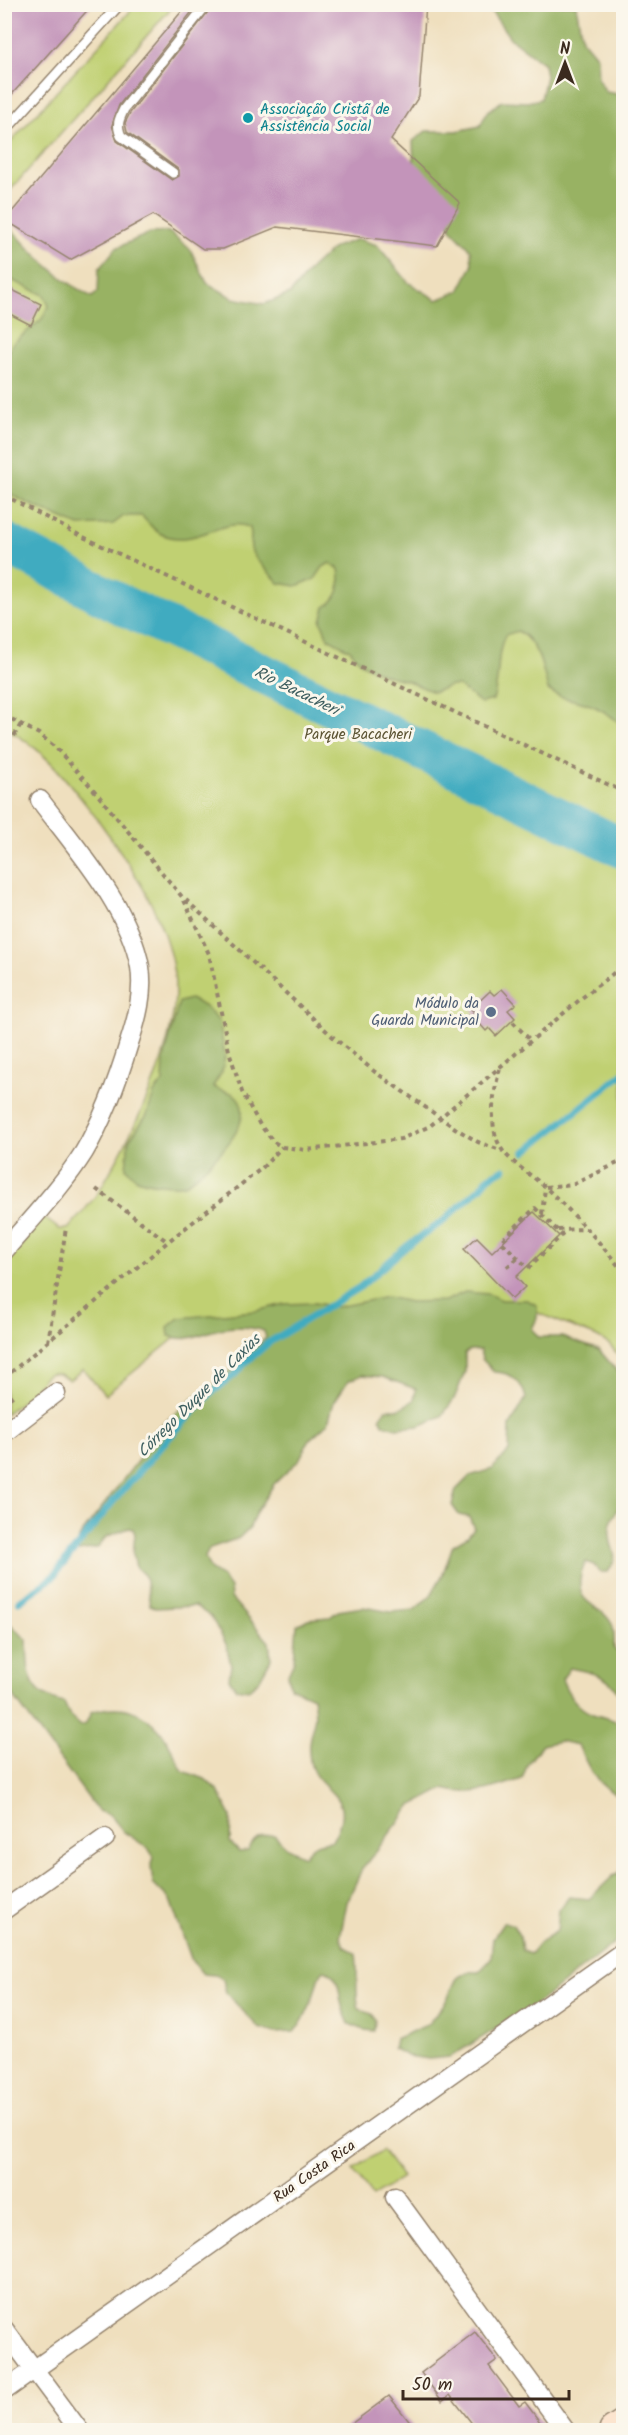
<svg xmlns="http://www.w3.org/2000/svg" width="628" height="2435" viewBox="0 0 628 2435" font-family="Kalam,sans-serif">
	<style>
		.green { fill: #c0d072; stroke: #7e7d48; stroke-width: 1.5 }
		.forest { fill: #98b264; stroke: #6a6e41; stroke-width: 1.5 }
		.lines { fill: none; stroke-linecap: round; stroke-linejoin: round }
		.stream { stroke: #41abc0; stroke-width: 7 }
		.river { stroke: #41abc0; stroke-width: 40 }
		.building { fill: #c394ba }
		.lane-casing { stroke: #95846e; stroke-width: 12 }
		.street-casing { stroke: #95846e; stroke-width: 21 }
		.secondary-casing { stroke: #95846e; stroke-width: 30 }
		.path { stroke: #95846e; stroke-width: 4; stroke-dasharray: 4.5 4.5; stroke-linecap: butt }
		.lane { stroke: #fff; stroke-width: 9 }
		.street { stroke: #fff; stroke-width: 18 }
		.secondary { stroke: #fce5cf; stroke-width: 27 }
		.culture-dot { fill: #0f9aa8; stroke: #fbf7ec; stroke-width: 2 }
		.service-dot { fill: #5c6f8a; stroke: #fbf7ec; stroke-width: 2 }
		.labels { text-anchor: middle; stroke-width: 6; stroke-linejoin: round; paint-order: stroke }
		.culture-label { font-size: 15px; fill: #0d838f; stroke: #fbf7ec; text-anchor: start }
		.park-label { font-size: 15px; fill: #5c5433; stroke: #fbf7ec }
		.service-label { font-size: 15px; fill: #4e5e75; stroke: #fbf7ec; text-anchor: end }
		.street-label { font-size: 15px; fill: #3b2a1e; stroke: #fbf7ec }
		.water-label { font-size: 16px; font-style: italic; fill: #3d5e5f; stroke: #fbf7ec }
	</style>
	<rect width="100%" height="100%" fill="#fbf7ec"/>
	<filter id="ink" filterUnits="userSpaceOnUse"><feTurbulence type="fractalNoise" baseFrequency=".0167" numOctaves="2"/><feDisplacementMap in="SourceGraphic" scale="12" xChannelSelector="R" yChannelSelector="G"/><feConvolveMatrix kernelMatrix="1 2 1 2 8 2 1 2 1" color-interpolation-filters="sRGB"/></filter>
	<filter id="wash" filterUnits="userSpaceOnUse"><feTurbulence type="fractalNoise" baseFrequency=".008" numOctaves="4" result="noise"/><feDisplacementMap in="SourceGraphic" scale="24" xChannelSelector="R" yChannelSelector="G"/><feGaussianBlur stdDeviation="1.35" result="paint"/><feColorMatrix in="noise" values="0 0 0 0 0 0 0 0 0 0 0 0 0 0 0 0 0 1.4 0 .05"/><feComposite in="paint" operator="in"/></filter>
	<g filter="url(#wash)">
		<rect width="100%" height="100%" fill="#efdfbe"/>
		<path class="green" d="M136 5H174L5 196V148Z
			M5 270 623 560V1361L609 1344 597 1337 533 1311 257 1321 180 1334 105 1395 83 1369 69 1380C47 1363 44 1380 31 1393 24 1401 13 1408 5 1414V1261L42 1216 59 1229H68C79 1216 93 1202 102 1186 133 1133 183 1036 174 974 166 917 131 865 98 820 71 786 45 747 5 729Z
			M382 2150 402 2177 373 2197 353 2170Z"/>
		<path class="forest" d="M487 5H576L582 39 597 57 598 79 606 92 623 95V726C613 717 599 707 585 703 569 698 564 700 548 690 543 668 538 643 518 631L505 635C495 658 501 675 493 700L481 703 458 686H451L433 692 408 681 385 675 362 664 350 650 328 638 321 621 325 607C339 598 342 586 339 569L330 563 323 567 315 579 296 586 279 583C272 574 252 559 251 548 250 541 252 535 250 528 224 514 194 551 159 533 153 529 147 522 142 516H124L113 524 79 526 27 503 5 491 4 364 12 344 41 320 49 306 44 295 5 277V224C15 231 20 239 28 247 47 266 68 285 92 297L98 292 99 269 116 248 150 233 169 232 190 249 207 283 233 298 264 304 290 294 312 267 335 247 358 239 377 245 409 283 437 300 459 291 472 266 471 250 452 230 436 196 414 167 413 141 426 131H457L480 126 487 112 502 101 527 102 541 99 546 76 544 64 510 38Z
			M190 999 204 1006 219 1021 225 1056 222 1072 213 1086C221 1093 234 1089 240 1101 251 1127 217 1157 200 1172 196 1175 190 1182 185 1184 176 1187 144 1183 136 1178 132 1176 129 1171 126 1168L129 1140 147 1115 154 1093 163 1082 164 1059 179 1002Z
			M465 1292 488 1294 502 1300H527L537 1305V1318L532 1329 538 1337H562L599 1350 623 1378V1502C616 1510 608 1524 610 1536 611 1554 621 1552 608 1572H600L594 1565 586 1562C582 1568 581 1573 580 1580 577 1606 602 1604 612 1624 615 1631 614 1642 614 1649L623 1656V1699C617 1695 617 1689 611 1684 601 1673 584 1671 570 1668L562 1679C567 1693 578 1709 593 1714 603 1718 616 1718 623 1727V1797C597 1788 589 1769 578 1745L559 1741 542 1745 528 1763 522 1779C494 1788 472 1797 443 1789L411 1806 362 1869 347 1902 340 1938 344 1946 356 1954C359 1974 354 1989 359 2009L372 2014 375 2021 374 2031 364 2030 349 2024C347 2018 343 2012 342 2006 338 1992 341 1975 324 1970 316 1978 317 1987 313 1997 309 2011 304 2021 294 2032L275 2033 259 2028 226 1993 223 1979 215 1975 203 1974 192 1961 170 1900 153 1883 151 1867 154 1857 148 1848 124 1832 110 1815 98 1811 5 1685V1619L27 1640C28 1672 27 1695 64 1703L70 1716 81 1726 86 1724 91 1712C121 1703 142 1709 162 1733 168 1740 177 1761 183 1771L205 1779 218 1791 231 1816 230 1842 239 1852 248 1851C254 1838 259 1835 274 1835L287 1848 304 1856C312 1844 318 1842 332 1841 361 1791 315 1794 310 1761 307 1741 310 1739 314 1721 316 1714 314 1705 313 1697L290 1687 288 1674 294 1661 297 1625 308 1619 330 1617 338 1611 363 1607 391 1612 414 1610 431 1595 442 1576 453 1545 468 1536 474 1528 469 1517 459 1515 452 1505 456 1490 470 1476 492 1469 509 1451 510 1426 526 1398C522 1382 511 1372 494 1372L482 1359 480 1350H470L465 1353V1372L454 1399 442 1416 419 1426 396 1428 383 1424 380 1417 386 1409H399L414 1400 416 1389 383 1377 362 1375 348 1381 334 1402 328 1423 310 1439 299 1460 274 1484 256 1512 250 1527 239 1538 210 1548 205 1557 210 1569 222 1577 230 1588 231 1598 269 1642 271 1659 260 1679 250 1689H236L229 1679 231 1665 226 1644 211 1617 195 1606 155 1608 150 1605 145 1576 136 1567 133 1554 135 1534 133 1529 129 1528 106 1537 97 1548 79 1551 76 1546 80 1536 142 1455 145 1441 152 1433 195 1397 224 1377 244 1354 266 1338 264 1331C251 1327 234 1326 220 1329 202 1333 187 1343 169 1336L168 1327 179 1318 256 1311 284 1304 315 1303 337 1307 387 1297 410 1302 445 1301Z
			M623 1870V1936L535 2005 450 2057 429 2059 407 2056 393 2048 395 2039 427 2025 445 2003 457 1978 467 1972H479L491 1959 493 1938 504 1922 513 1925 520 1937 522 1951 530 1954 540 1942 557 1931 559 1910 569 1897 589 1899 613 1876Z"/>
		<g class="lines">
			<path class="stream" d="M525 1152 624 1073
				M19 1601 52 1578 111 1504 164 1443 210 1394 237 1373 245 1363 268 1343 360 1287 407 1246 442 1222 480 1188 489 1177 504 1169"/>
			<path class="river" d="M4 542 116 602 624 849"/>
		</g>
		<g id="blocks">
			<path class="building" d="M11 4H93L4 103V11Z
				M188 4H198L119 105 112 125 117 141 172 180 179 176V170L127 132 125 123 130 113 214 4H426L419 96 391 140 460 203 437 246 277 227 223 249H203L153 215 70 260 5 220Z
				M4 286 41 304 31 325 4 311Z
				M502 989 516 1004 508 1010 515 1018 496 1036 489 1028 486 1031 472 1015 475 1013 471 1009 490 991 494 995Z
				M534 1212 559 1236 516 1277 525 1287 512 1299 464 1249 477 1237 492 1252Z
				M475 2332 497 2360 489 2366 519 2406 525 2402 546 2430H477L450 2395 442 2401 421 2373Z
				M389 2396 416 2430H343Z"/>
		</g>
	</g>
	<g filter="url(#ink)">
		<use href="#blocks" fill-opacity="0" stroke="#95846e" stroke-width="1.5"/>
		<g class="lines">
			<g class="lane-casing">
				<path id="lane" d="M4 132 120 4
					M173 173 121 136C116 125 119 119 124 109L207 4"/>
			</g>
			<g class="street-casing">
				<path id="street" d="M4 1251C31 1219 62 1187 84 1152 104 1118 118 1080 129 1043 137 1019 144 993 140 967 129 907 76 848 40 800
					M4 1433 56 1393
					M4 1910 105 1838
					M395 2197 565 2430
					M4 2329 79 2430
					M4 2391 624 1951"/>
			</g>
			<g class="secondary-casing">
				<path id="secondary" d="M613 2430 624 2423"/>
			</g>
			<path class="path" d="M4 495 79 535 624 792
				M4 715 39 734 56 748 93 789 183 898 209 954 229 1051 242 1092 260 1125 274 1142 282 1147 307 1150 401 1139 430 1126 583 997 624 965
				M14 736 21 724
				M186 900 332 1036 375 1072 455 1128 478 1142 503 1151
				M513 1022 531 1041
				M500 1069C493 1093 487 1129 503 1151 514 1165 532 1175 545 1187 573 1213 601 1243 624 1273
				M546 1187 574 1184 624 1160
				M96 1189 168 1242
				M535 1208 562 1235 528 1268 501 1241Z
				M542 1214 545 1188
				M558 1230 586 1229
				M507 1267 518 1258
				M48 1342 66 1228
				M4 1378 170 1240 262 1168 282 1147
				M4 1388 15 1402"/>
			<use href="#lane" class="lane"/>
			<use href="#street" class="street"/>
			<use href="#secondary" class="secondary"/>
		</g>
	</g>
	<circle class="culture-dot" cx="248" cy="118" r="6"/>
	<circle class="service-dot" cx="491" cy="1012" r="6"/>
	<g class="labels">
		<g class="culture-label">
			<text x="260" y="114">Associação Cristã de<tspan x="260" dy="17">Assistência Social</tspan></text>
		</g>
		<g class="park-label">
			<text x="358" y="739">Parque Bacacheri</text>
		</g>
		<g class="service-label">
			<text x="479" y="1008">Módulo da<tspan x="479" dy="17">Guarda Municipal</tspan></text>
		</g>
		<g class="street-label">
			<text transform="translate(314 2171) rotate(-35)" y="5">Rua Costa Rica</text>
		</g>
		<g class="water-label">
			<text transform="translate(297 690) rotate(26)" y="6">Rio Bacacheri</text>
			<text transform="translate(198 1395) rotate(-45)" y="6">Córrego Duque de Caxias</text>
		</g>
	</g>
	<rect width="628" height="2435" fill="none" stroke="#fbf7ec" stroke-width="24"/>
	<g transform="translate(565 63)" stroke="#fbf7ec" stroke-width="4.5" paint-order="stroke">
	<path d="M0-4.5L10 22L0 15L-10 22Z" fill="#3b2a1e"/>
	<text y="-9" font-size="16" font-weight="bold" text-anchor="middle" fill="#3b2a1e">N</text>
	</g>
	<path d="M403 2390v9h166v-9" fill="none" stroke="#3b2a1e" stroke-width="3"/>
	<text x="412" y="2390" font-size="18" fill="#3b2a1e" stroke="#fbf7ec" stroke-width="4.5" paint-order="stroke">50 m</text>
</svg>
